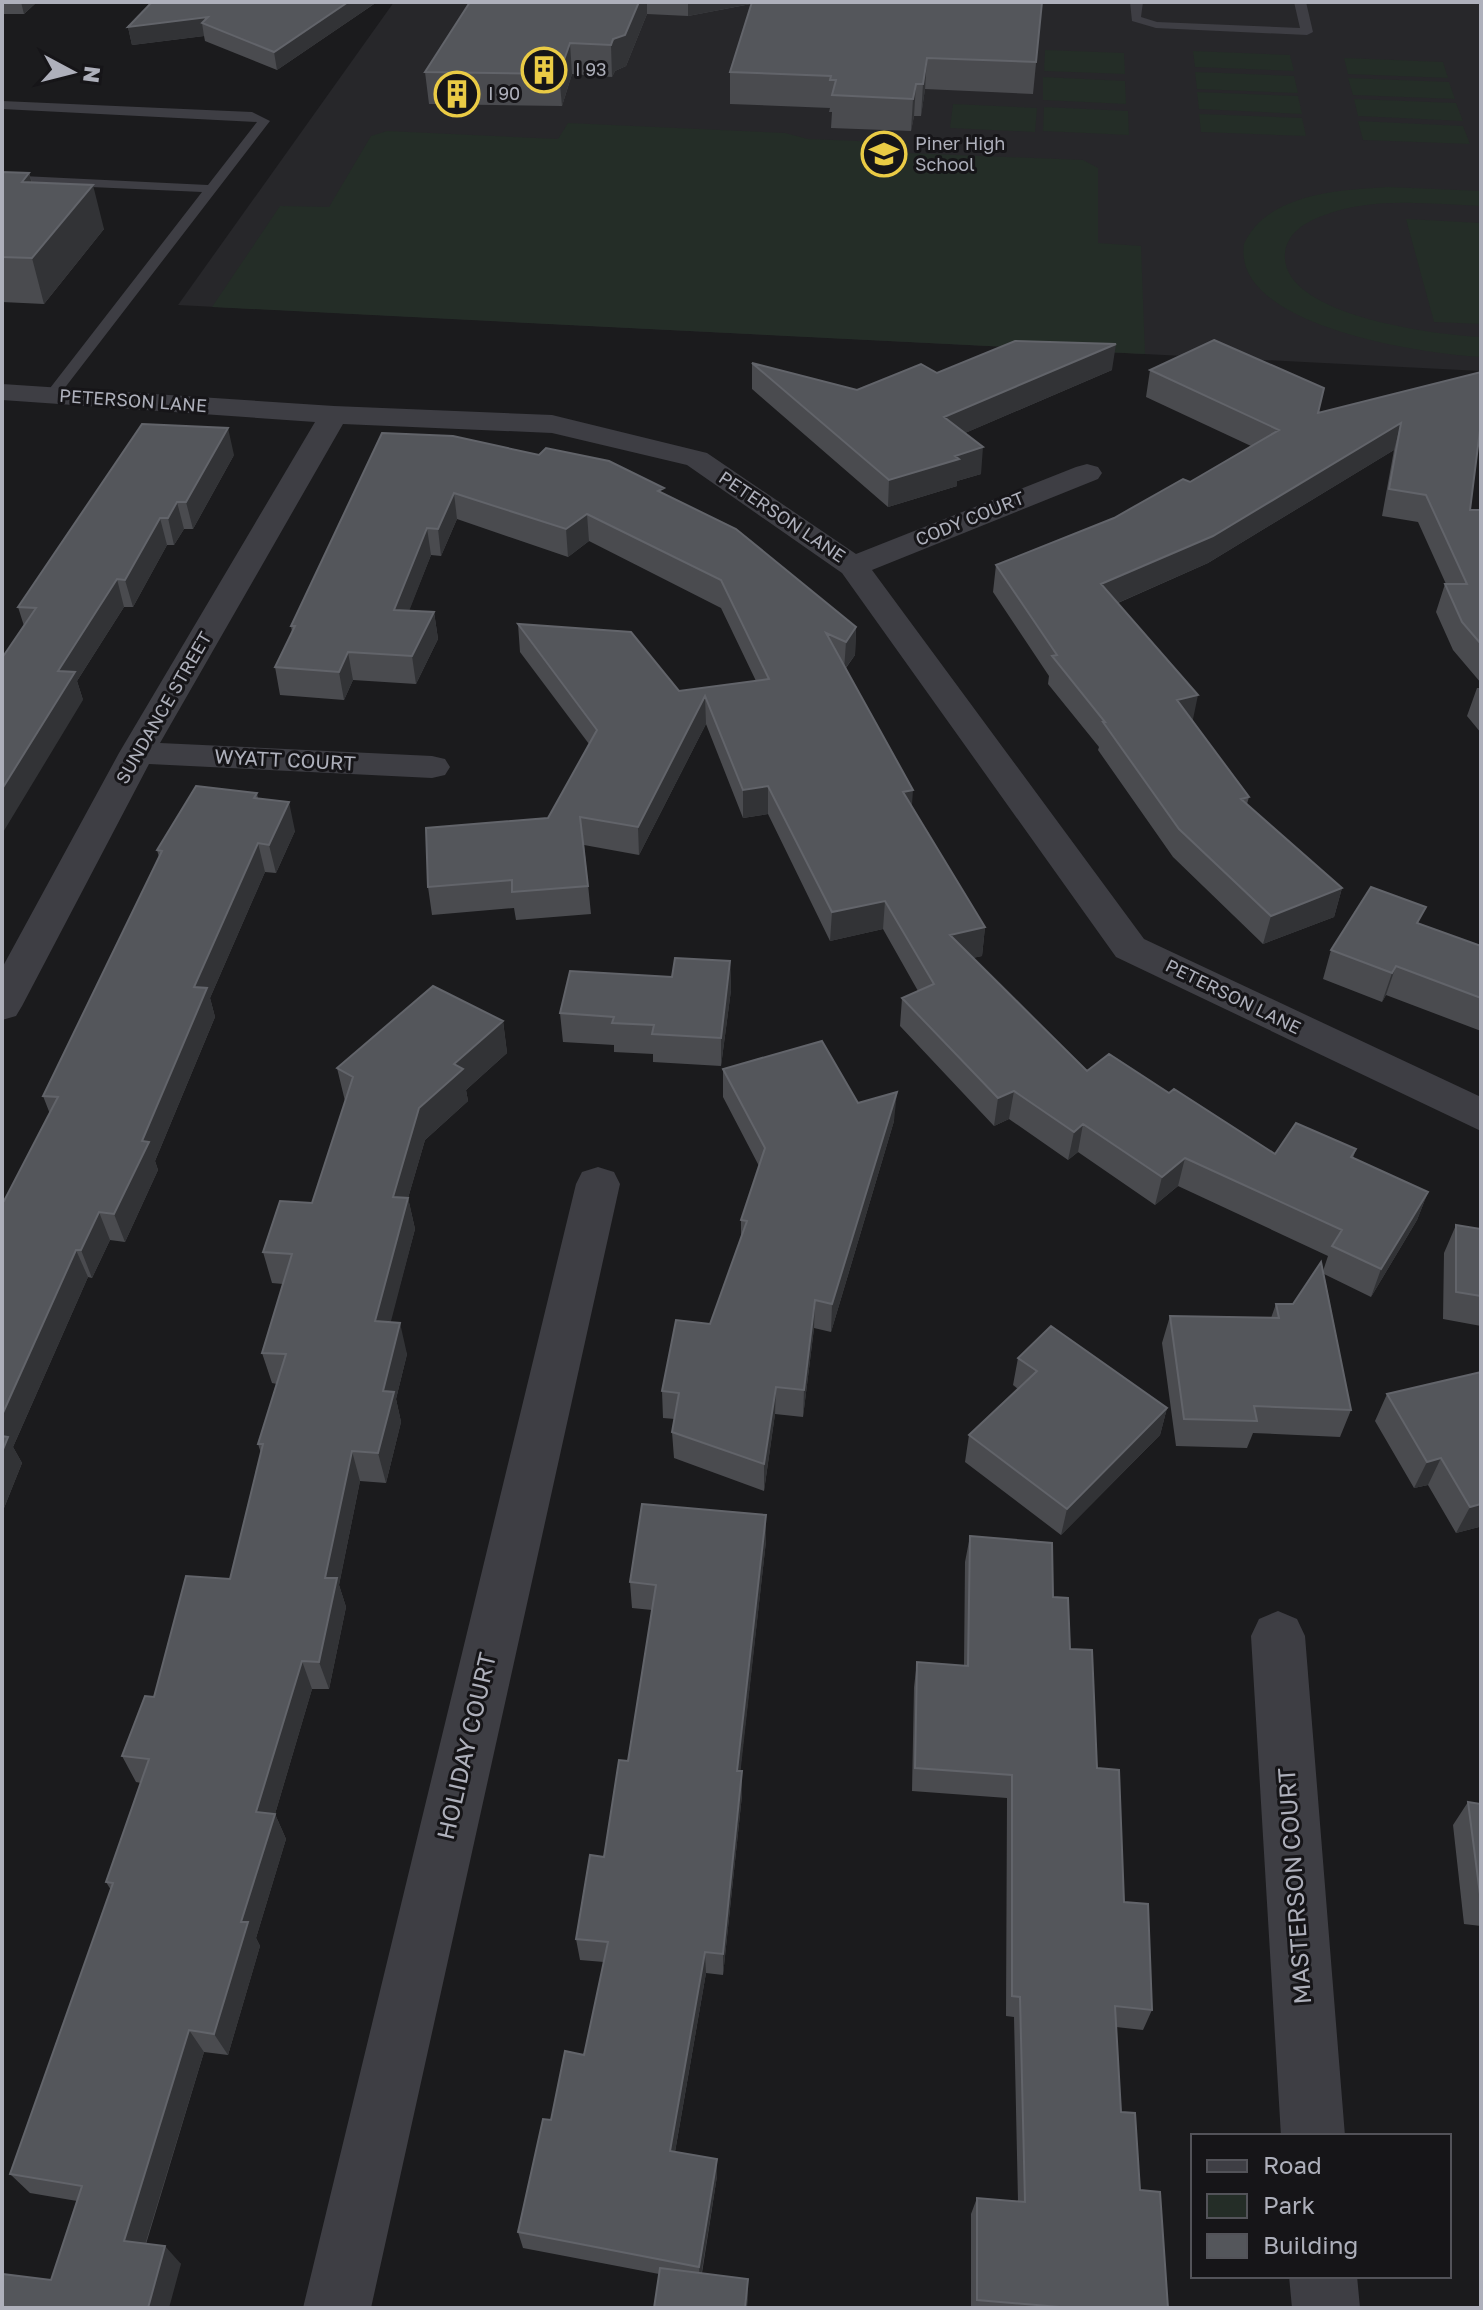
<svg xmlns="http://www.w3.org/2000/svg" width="1483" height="2310" viewBox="0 0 1483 2310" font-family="'Golos Text',sans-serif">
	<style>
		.built { fill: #27272a }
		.green { fill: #242d27 }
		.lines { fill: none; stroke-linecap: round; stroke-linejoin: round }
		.service { fill: #3e3e44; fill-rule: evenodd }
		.minor { fill: #3e3e44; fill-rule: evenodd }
		.wall { fill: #4a4b4f }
		.shaded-wall { fill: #323336 }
		.building { fill: #54565b; stroke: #62646a; stroke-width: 2 }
		.labels { text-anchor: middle; stroke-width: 6; stroke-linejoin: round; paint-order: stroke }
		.far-poi-label { font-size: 18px; fill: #aeb0bb; stroke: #161518; text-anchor: start }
		.far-street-label { font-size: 18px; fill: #aeb0bb; stroke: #161518 }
		.street-label { font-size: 20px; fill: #aeb0bb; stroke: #161518 }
		.near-street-label { font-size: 24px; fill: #aeb0bb; stroke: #161518 }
	</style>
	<rect width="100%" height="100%" fill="#1b1b1d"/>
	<path class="built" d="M394 2H1481V371L178 305Z"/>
	<path class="green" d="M1045 50 1124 53 1125 74 1044 71Z
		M1193 51 1290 55 1294 71 1195 67Z
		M1344 58 1443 62 1448 78 1348 74Z
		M1195 72 1294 76 1298 93 1197 89Z
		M1043 77 1125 81 1126 104 1043 100Z
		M1348 78 1449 82 1455 99 1353 95Z
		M1197 92 1298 96 1302 114 1199 109Z
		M1354 99 1456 103 1463 121 1358 116Z
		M953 104 1037 108 1035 132 950 128Z
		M1044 107 1128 111 1129 135 1043 131Z
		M1199 114 1302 118 1306 136 1201 132Z
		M1358 121 1463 126 1470 144 1363 140Z
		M568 123 785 133 808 139 907 143V153L1083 160 1098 168V243L1141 246 1145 354 212 307 280 206 329 207 371 136 387 131 558 139Z
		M1388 187 1481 191V206C1429 204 1372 196 1322 216 1306 222 1287 233 1285 253 1279 316 1439 335 1481 337V357C1426 354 1231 327 1244 244 1267 193 1340 190 1388 187Z
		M1406 219 1481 223V324L1434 322Z"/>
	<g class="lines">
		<path class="service" d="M1130 2H1143L1141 17 1157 22 1300 28 1294 2H1306L1313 32 1307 35 1156 28 1132 21Z
			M2 101 252 112 270 121 57 398H47V392L202 192 2 183V175L208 185 257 122 2 109Z"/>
		<path class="minor" d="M2 384 334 406 552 415 707 453 856 554 1076 467 1087 464 1098 467 1102 473 1098 479 872 570 1144 939 1481 1097V1131L1116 957 842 573 687 465 552 433 343 424 160 743 432 756 445 759 450 767 445 775 432 778 149 764 22 1006 16 1016 2 1020V968L119 753 315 422 2 400Z
			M598 1167 614 1172 620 1184 371 2308H303L576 1184 582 1172Z
			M1278 1611 1297 1619 1305 1636 1345 2136H1281L1251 1636 1259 1619Z
			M1289 2276H1357L1360 2308H1292Z"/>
	</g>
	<path class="wall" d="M2 2H37L24 14H2Z
		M377 2 277 70 205 41 204 36 132 45 128 27Z
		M470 2H1067V3L1042 2 1033 94 925 89 921 116H914L911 131 831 128 832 112H829L830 108 730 104V72L751 4 688 16 647 14 626 66 615 71 612 77 572 74 562 106 429 104 425 72Z
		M2 172 29 173 32 182 104 229 44 304 2 302Z
		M752 363 857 390 937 373 1112 370 965 433 981 474 957 481V486L888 507 752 389Z
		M1150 370 1318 413 1478 446 1470 510H1481V683L1453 650 1436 612 1445 584H1446L1418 522 1382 516 1394 450 1208 563 1118 603 1193 721 1249 797 1247 804 1342 888 1334 917 1263 944 1173 857 1098 750 1099 747 1048 684 1049 676 993 592 996 565 1114 518 1190 482 1251 446 1146 397Z
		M382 433 664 494 856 627 855 655 846 668 912 807 985 927 982 956 972 958 1087 1071 1169 1093 1275 1154 1356 1149 1353 1158 1428 1192 1417 1220 1371 1297 1324 1274 1351 1410 1340 1437 1253 1433 1247 1448 1176 1446 1162 1343 1170 1316 1271 1318 1276 1304H1293L1323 1271 1328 1256 1178 1186 1155 1205 1078 1152 1068 1160 1009 1119 994 1126 900 1026 902 998 918 991 883 929 830 941 768 814 743 818 706 724 639 855 584 845 591 914 516 920 514 908 432 915 428 887 548 818 589 744 520 652 518 624 679 691 756 681 721 608 589 541 568 557 457 519 441 556 431 555 409 610 434 612 438 639 416 684 353 680 344 700 280 695 275 667 292 632 291 626Z
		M234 455 193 529H184L174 545H167L133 607H124L77 681 83 700 24 626 18 607Z
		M1477 688H1481V733L1467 716Z
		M257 793 258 799 295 831 276 873 265 872 210 998 215 1017 155 1161 158 1170 125 1242 110 1240 92 1278 88 1277 13 1447 22 1463 2 1513 4 1201 50 1114 43 1096 159 857 157 850Z
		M1421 924 1481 946V1031L1386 995 1382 1002 1323 979 1331 950Z
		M730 961 731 990 721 1066 653 1062V1054L614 1052V1045L563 1042 560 1013 672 977Z
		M503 1021 507 1053 466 1090 468 1101 425 1140 408 1198 415 1229 390 1322 407 1354 396 1399 401 1422 386 1483 360 1481 339 1585 346 1607 329 1689H312L275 1814 286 1839 256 1938 260 1946 228 2055 204 2052 146 2244 181 2264 51 2280 77 2201 30 2193 10 2174 111 1890 106 1882 141 1783 136 1782 122 1756 154 1697 230 1579 261 1453 258 1444 277 1384 272 1383 262 1353 283 1284 272 1283 263 1252 312 1203 345 1101 337 1068Z
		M723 1069 858 1103 894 1121 831 1332 814 1328 803 1417 775 1414 764 1491 674 1458 672 1432 675 1419 663 1418 662 1391 710 1324 741 1237V1220L759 1166 723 1097Z
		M1456 1225 1481 1229V1326L1443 1319 1444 1253Z
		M1018 1358 1167 1408 1160 1435 1061 1535 965 1462 969 1435 1018 1389 1013 1385Z
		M1481 1372V1540L1479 1527 1456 1533 1428 1485 1414 1488 1375 1421 1387 1394Z
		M766 1515V1541L740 1771 742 1795 723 1975 706 1973 675 2152 717 2176 702 2273 748 2279V2300L659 2274 523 2248 518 2232 551 2120 584 2055 604 1962 580 1960 576 1939 604 1857 628 1761 652 1610 632 1608 630 1582Z
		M970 1536 1053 1597 1070 1649 1097 1768 1124 1902 1152 2010 1143 2030 1116 2027 1121 2112 1168 2308H971V2214L977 2198 1018 2201 1014 2017 1006 2016 1007 1798 912 1791 914 1687 917 1662 964 1666 965 1562Z
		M1468 1802 1481 1804V1926L1464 1924 1453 1825Z"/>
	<path class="shaded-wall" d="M21 2H37L24 14Z
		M348 2H377L277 70 274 52Z
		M639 2H647V14L626 66 615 71 612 77 611 45Z
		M688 2H761L688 16Z
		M208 17 202 23 204 36 132 45 128 27Z
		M570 43 572 74 562 106 559 74Z
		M927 58 925 89 921 116 923 84Z
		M916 84 914 116 911 131 913 99Z
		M29 173 41 217 22 182Z
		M93 185 104 229 44 304 32 258Z
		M1116 344 1112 370 942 443 944 417Z
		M1481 422V446L1473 448Z
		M1401 423 1394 450 1208 563 1097 612 1101 584Z
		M228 428 234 455 193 529 186 502Z
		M983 447 981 474 957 481V486L888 507 889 480 955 456Z
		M454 493 457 519 441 556 438 529Z
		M177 502 184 529 174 545 168 518Z
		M587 514 589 541 568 557 566 529Z
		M160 518 167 545 133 607 125 580Z
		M427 528 431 555 399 637 394 610Z
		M117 579 124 607 77 681 83 700 2 834V789L58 671Z
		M434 612 438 639 416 684 412 656Z
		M856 627 855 655 844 670 846 642Z
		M348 652 353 680 344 700 339 672Z
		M1198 695 1192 724 1177 700Z
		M705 696 706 724 639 855 638 827Z
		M768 786V814L743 818V790Z
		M913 790 911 819 903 792Z
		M289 802 295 831 276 873 269 845Z
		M258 843 265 872 210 998 215 1017 155 1161 158 1170 125 1242 114 1214 142 1141 194 987Z
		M1342 888 1334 917 1263 944 1271 916Z
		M885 901 883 929 830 941 832 912Z
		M985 927 982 956 947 964 950 935Z
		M730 961 731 990 721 1066V1038Z
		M1396 966 1386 995 1382 1002 1392 973Z
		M503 1021 507 1053 466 1090 468 1101 425 1140 399 1229 393 1197 419 1108 454 1064Z
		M1014 1091 1009 1119 994 1126 998 1098Z
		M897 1092 894 1121 831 1332 832 1304Z
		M1083 1124 1078 1152 1068 1160 1074 1132Z
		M1185 1158 1178 1186 1155 1205 1162 1177Z
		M1428 1192 1417 1220 1371 1297 1381 1269Z
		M408 1198 415 1229 383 1352 375 1321Z
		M99 1212 110 1240 92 1278 81 1250Z
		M76 1250 88 1277 13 1447 22 1463 2 1513V1415Z
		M815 1300 814 1328 803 1417 804 1390Z
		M400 1323 407 1354 396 1399 401 1422 386 1483 378 1453 383 1391Z
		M776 1387 775 1414 764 1491V1464Z
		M1167 1408 1160 1435 1061 1535 1067 1509Z
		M352 1451 360 1481 339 1585 346 1607 329 1689 319 1662 325 1578Z
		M1441 1458 1428 1485 1414 1488 1427 1462Z
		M1481 1504V1523L1479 1527 1456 1533 1470 1507Z
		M766 1515V1541L738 1794 737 1771Z
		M302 1661 312 1689 275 1814 286 1839 256 1938 260 1946 228 2055 214 2034 241 1922 256 1812Z
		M742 1771V1795L723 1975V1954Z
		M705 1952 706 1973 672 2169 670 2151Z
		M189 2030 204 2052 141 2258 124 2241Z
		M717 2159V2176L700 2282 699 2267Z
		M165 2246 181 2264 169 2308H148Z
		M748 2279V2300L747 2308H745Z"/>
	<path class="building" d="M152 2H348L274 52 202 23 208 17 128 27Z
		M470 2H639L625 35 613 39 611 45 570 43 559 74 425 72Z
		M752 2H1042L1036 62 927 58 923 84H916L913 99 832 95 836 80H830L831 76 730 72Z
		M2 172 29 173 22 182 93 185 32 258 2 257Z
		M1214 340 1324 388 1318 413 1481 372V422L1470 510H1481V644L1462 622 1445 584H1467L1426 495 1389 489 1401 423 1213 536 1101 584 1198 695 1177 700 1249 797 1241 799 1342 888 1271 916 1179 829 1103 722H1105L1052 656 1057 655 996 565 1114 518 1183 479 1190 482 1279 430 1150 370Z
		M1015 341 1116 344 944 417 983 447 955 456 959 459 889 480 752 363 857 390 921 364 937 373Z
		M142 424 228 428 186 502H177L168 518H160L125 580 117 579 58 671 75 672 2 789V658L36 608 18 607Z
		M382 433 453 436 539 455 546 448 609 461 664 488 658 491 736 529 856 627 846 642 826 633 913 790 903 792 985 927 950 935 1087 1071 1109 1054 1169 1093 1174 1089 1275 1154 1296 1123 1356 1149 1351 1157 1428 1192 1381 1269 1332 1246 1342 1230 1185 1158 1162 1177 1083 1124 1074 1132 1014 1091 998 1098 902 998 934 984 885 901 832 912 768 786 743 790 705 696 638 827 580 817 588 886 512 892V880L428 887 426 828 548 818 597 730 518 624 631 632 679 691 769 679 721 580 587 514 566 529 454 493 438 529 427 528 394 610 434 612 412 656 348 652 339 672 275 667 295 626H291Z
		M196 786 257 793 254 798 289 802 269 845 258 843 194 987 207 988 142 1141 149 1142 114 1214 99 1212 81 1250H76L2 1415V1200L4 1201 58 1097 43 1096 162 851 157 850Z
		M1371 887 1426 907 1417 923 1481 946V998L1396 966 1392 973 1331 950Z
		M675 958 730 961 721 1038 652 1034 654 1025 612 1023 614 1017 560 1013 570 971 672 977Z
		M433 986 503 1021 454 1064 463 1069 419 1108 393 1197 408 1198 375 1321 400 1323 383 1391 394 1392 378 1453 352 1451 325 1578H337L319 1662 302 1661 256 1812 275 1814 241 1922H248L214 2034 189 2030 124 2241 165 2246 148 2308H2V2274L51 2280 82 2186 10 2174 113 1883 106 1882 149 1759 122 1756 145 1696 154 1697 186 1576 230 1579 263 1444H258L286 1354 262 1353 292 1254 263 1252 280 1201 312 1203 353 1077 337 1068Z
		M822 1041 858 1103 897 1092 832 1304 815 1300 804 1390 776 1387 764 1464 672 1432 679 1393 662 1391 676 1320 710 1324 747 1221 741 1220 765 1148 723 1069Z
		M1456 1225 1481 1229V1296L1456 1292Z
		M1321 1262 1351 1410 1254 1406 1257 1421 1184 1419 1170 1316 1279 1318 1276 1304H1293Z
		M1051 1326 1167 1408 1067 1509 969 1435 1037 1371 1018 1358Z
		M1481 1372V1504L1470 1507 1441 1458 1427 1462 1387 1394Z
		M2 1436 8 1437 2 1452Z
		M642 1504 766 1515 737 1771H742L723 1954 705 1952 670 2151 717 2159 699 2267 518 2232 543 2119 551 2120 565 2051 584 2055 608 1942 576 1939 590 1855 604 1857 619 1760 628 1761 656 1585 630 1582Z
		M970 1536 1052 1543 1053 1597 1068 1598 1070 1649 1092 1650 1097 1768 1119 1770 1124 1902 1148 1904 1152 2010 1115 2006 1121 2112 1135 2113 1140 2190 1160 2192 1168 2308H1071L977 2300V2198L1025 2202 1020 1997 1012 1996V1775L915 1768 917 1662 968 1666Z
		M1468 1802 1481 1804V1902Z
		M660 2268 748 2279 745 2308H654Z"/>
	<defs>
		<g id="building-ring" transform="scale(2.3)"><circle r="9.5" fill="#161518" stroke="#eacb45" stroke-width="1.5"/><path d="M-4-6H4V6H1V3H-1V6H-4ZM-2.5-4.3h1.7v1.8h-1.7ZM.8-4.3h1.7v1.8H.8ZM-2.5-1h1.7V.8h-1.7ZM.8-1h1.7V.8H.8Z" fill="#eacb45"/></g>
		<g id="school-ring" transform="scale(2.3)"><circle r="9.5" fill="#161518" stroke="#eacb45" stroke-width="1.5"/><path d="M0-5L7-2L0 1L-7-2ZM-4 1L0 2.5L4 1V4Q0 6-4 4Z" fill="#eacb45"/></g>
	</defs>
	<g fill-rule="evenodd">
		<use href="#building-ring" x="544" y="70"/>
		<use href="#building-ring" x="457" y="94"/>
		<use href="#school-ring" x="884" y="154"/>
	</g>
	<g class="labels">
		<g class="far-poi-label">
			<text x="575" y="76">I 93</text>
			<text x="488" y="100">I 90</text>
			<text x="915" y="150">Piner High<tspan x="915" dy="21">School</tspan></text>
		</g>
		<g class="far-street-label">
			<text transform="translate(133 401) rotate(4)" y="6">PETERSON LANE</text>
			<text transform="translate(782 517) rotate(34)" y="6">PETERSON LANE</text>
			<text transform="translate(970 519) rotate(-22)" y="6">CODY COURT</text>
			<text transform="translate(164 708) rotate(-60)" y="6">SUNDANCE STREET</text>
			<text transform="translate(1233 997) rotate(26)" y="6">PETERSON LANE</text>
		</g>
		<g class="street-label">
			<text transform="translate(285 760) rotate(3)" y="7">WYATT COURT</text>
		</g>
		<g class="near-street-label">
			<text transform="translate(467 1746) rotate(-77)" y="8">HOLIDAY COURT</text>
			<text transform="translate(1295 1886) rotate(-94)" y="8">MASTERSON COURT</text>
		</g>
	</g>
	<rect width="1483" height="2310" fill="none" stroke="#aeb0bb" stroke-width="8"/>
	<rect x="1191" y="2134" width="260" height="144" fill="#161518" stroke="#535359" stroke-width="2"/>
	<rect x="1207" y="2160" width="40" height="12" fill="#3e3e44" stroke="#535359" stroke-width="2"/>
	<text x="1263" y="2174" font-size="24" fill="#aeb0bb">Road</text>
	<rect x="1207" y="2194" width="40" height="24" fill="#242d27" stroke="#535359" stroke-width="2"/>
	<text x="1263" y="2214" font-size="24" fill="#aeb0bb">Park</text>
	<rect x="1207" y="2234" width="40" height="24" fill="#54565b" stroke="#535359" stroke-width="2"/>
	<text x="1263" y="2254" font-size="24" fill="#aeb0bb">Building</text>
	<g transform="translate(72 72) rotate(97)" stroke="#161518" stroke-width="6" paint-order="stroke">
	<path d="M0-6L14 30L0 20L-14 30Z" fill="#aeb0bb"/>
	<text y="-12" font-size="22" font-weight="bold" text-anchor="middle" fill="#aeb0bb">N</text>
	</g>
</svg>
